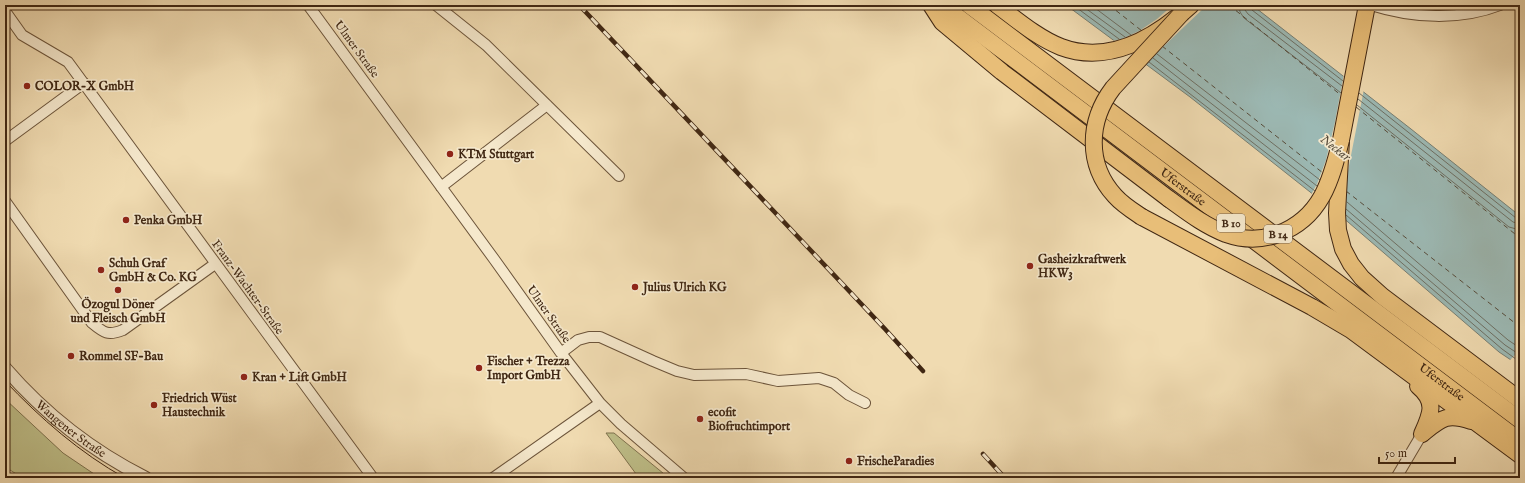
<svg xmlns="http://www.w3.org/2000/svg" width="1525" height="483" viewBox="0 0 1525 483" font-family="'IM FELL English',serif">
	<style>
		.green { fill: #bebe88; stroke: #7f724e }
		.water { fill: #9cb9b4; stroke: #777f74 }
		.pier { fill: #f0dbb1 }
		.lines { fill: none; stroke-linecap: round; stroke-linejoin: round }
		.shore { stroke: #6e7064; stroke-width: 1 }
		.ferry { stroke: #574c3b; stroke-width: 1; stroke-dasharray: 5 4; stroke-linecap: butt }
		.minor-casing { stroke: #6c543a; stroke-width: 12 }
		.tertiary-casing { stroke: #6c543a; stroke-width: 14 }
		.trunk-casing { stroke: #402713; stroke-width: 18 }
		.minor { stroke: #f5e8cc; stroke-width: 10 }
		.tertiary { stroke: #f5e8cc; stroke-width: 12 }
		.trunk { stroke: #e8be78; stroke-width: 16 }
		.tram { stroke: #402713; stroke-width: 1 }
		.rail-casing { stroke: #402713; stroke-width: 4.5 }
		.rail { stroke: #f5e8cc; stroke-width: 3; stroke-dasharray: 9; stroke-linecap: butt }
		.trunk-bridge-casing { stroke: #402713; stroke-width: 18; stroke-linecap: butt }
		.trunk-bridge { stroke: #e8be78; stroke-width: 16 }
		.poi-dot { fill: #8f2418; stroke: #f5e8cc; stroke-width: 1.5 }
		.labels { text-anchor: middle; stroke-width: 3.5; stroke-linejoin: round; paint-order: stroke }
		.shield { fill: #f5e8cc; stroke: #76614a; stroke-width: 1 }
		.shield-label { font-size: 11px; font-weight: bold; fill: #402713 }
		.street-label { font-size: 12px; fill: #402713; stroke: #f5e8cc }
		.poi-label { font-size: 12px; font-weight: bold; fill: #402713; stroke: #f5e8cc; text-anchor: start }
		.water-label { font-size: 13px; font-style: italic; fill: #574c3b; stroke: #f5e8cc }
	</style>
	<rect width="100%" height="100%" fill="#f0dbb1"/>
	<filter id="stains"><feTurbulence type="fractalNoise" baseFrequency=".005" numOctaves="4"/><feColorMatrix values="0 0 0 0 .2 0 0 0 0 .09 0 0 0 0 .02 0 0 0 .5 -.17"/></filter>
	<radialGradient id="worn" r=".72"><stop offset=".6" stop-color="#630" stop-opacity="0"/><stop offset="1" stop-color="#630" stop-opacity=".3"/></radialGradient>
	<path class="green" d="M5 399 63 453 100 478H23L5 467Z
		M606 433H614L669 478H639Z"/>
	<path class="water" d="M1066 5H1252L1411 129 1520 216V366L1499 352 1348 222 1190 97Z"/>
	<path class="pier" d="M1173 5H1207L1144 65 1112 41 1122 39 1139 31 1157 19Z
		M1344 74 1364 89 1347 176 1344 200V221L1311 195 1317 184 1326 160 1335 122Z
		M1520 350V368L1509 361Z"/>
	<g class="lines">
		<path class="shore" d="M1073 5 1119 39
			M1081 5 1125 37
			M1091 5 1131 35
			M1239 5 1240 12 1244 18 1341 93
			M1245 5V10L1248 14 1342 86
			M1250 5 1252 10 1343 81
			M1157 54 1320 180
			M1153 58 1317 186
			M1149 62 1315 191
			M1359 93 1516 218 1520 219
			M1358 99 1513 222 1520 224
			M1357 105 1509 227 1520 230
			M1347 202 1508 340 1520 348
			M1346 209 1505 345 1520 355
			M1346 215 1502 349 1520 362"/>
		<path class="ferry" d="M1109 5 1142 31
			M1229 5 1342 96
			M1162 46 1323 173
			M1356 107 1520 238
			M1346 191 1520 327"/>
		<g class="minor-casing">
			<path id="minor" d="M308 5 494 259 561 353 600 403 621 424 684 478
				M436 5 486 45 619 176
				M1371 5C1412 18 1459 21 1500 5
				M5 11 22 35 68 62 373 478
				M5 141 84 83
				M441 187 547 105
				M5 201 92 323C104 333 108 336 123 330L215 264
				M561 353 578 340 589 337H600L653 361 677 371 694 375 746 374 778 381 819 378 834 383 849 395 865 403
				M493 478 600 403
				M1396 478 1422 434"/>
		</g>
		<g class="tertiary-casing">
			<g id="tertiary">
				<path id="s1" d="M5 368C44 413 92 451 146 478"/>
			</g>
		</g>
		<g class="trunk-casing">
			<g id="trunk">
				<path d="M931 5 942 22 1002 72 1169 199"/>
				<path id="s2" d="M942 5 1520 441"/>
				<path d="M969 5 1520 420"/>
				<path d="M997 5C1017 20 1038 38 1061 47 1109 65 1156 37 1191 5"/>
				<path d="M1367 5 1341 140 1337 213 1338 230 1343 249 1351 264 1362 278 1382 296 1520 400"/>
				<path d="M1142 217 1312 307 1351 330 1520 455"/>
				<path d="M1418 386C1437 402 1431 414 1422 434"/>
				<path d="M1423 433C1442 418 1447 413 1471 421"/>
			</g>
		</g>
		<use href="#minor" class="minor"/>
		<use href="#tertiary" class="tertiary"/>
		<use href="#trunk" class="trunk"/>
		<path class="tram" d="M5 381C40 418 80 453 125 478"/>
		<g class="rail-casing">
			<path id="rail" d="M579 5 885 329 923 371
				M983 454 1005 478"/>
		</g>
		<use href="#rail" class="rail"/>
		<g class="trunk-bridge-casing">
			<path id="trunk-bridge" d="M1169 199C1187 212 1205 226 1226 234 1243 240 1262 240 1278 234 1321 218 1331 181 1341 140
				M1142 217C1133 211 1123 205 1115 196 1086 164 1088 121 1113 88L1182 13"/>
		</g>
		<use href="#trunk-bridge" class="trunk-bridge"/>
	</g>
	<g class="poi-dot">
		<circle cx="27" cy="86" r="4"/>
		<circle cx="450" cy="154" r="4"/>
		<circle cx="126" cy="220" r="4"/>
		<circle cx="1030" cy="266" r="4"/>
		<circle cx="101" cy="270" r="4"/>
		<circle cx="635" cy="287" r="4"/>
		<circle cx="118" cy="290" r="4"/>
		<circle cx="71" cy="356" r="4"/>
		<circle cx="479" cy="368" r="4"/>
		<circle cx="244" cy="377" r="4"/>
		<circle cx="154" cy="405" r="4"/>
		<circle cx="700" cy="419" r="4"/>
		<circle cx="849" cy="461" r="4"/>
	</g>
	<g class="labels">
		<g class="shield">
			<rect x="1217" y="214" width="28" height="18" rx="3"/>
			<rect x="1264" y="225" width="28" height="18" rx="3"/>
		</g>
		<g class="shield-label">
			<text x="1231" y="227">B 10</text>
			<text x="1278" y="238">B 14</text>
		</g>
		<g class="street-label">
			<text transform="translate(357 49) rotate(54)" y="4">Ulmer Straße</text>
			<text dy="4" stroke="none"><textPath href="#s2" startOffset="302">Uferstraße</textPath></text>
			<text transform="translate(248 287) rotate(54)" y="4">Franz-Wachter-Straße</text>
			<text transform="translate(549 314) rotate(55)" y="4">Ulmer Straße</text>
			<text dy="4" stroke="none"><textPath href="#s2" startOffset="626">Uferstraße</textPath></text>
			<text dy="4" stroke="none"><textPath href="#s1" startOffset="90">Wangener Straße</textPath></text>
		</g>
		<g class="poi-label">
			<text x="35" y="90">COLOR-X GmbH</text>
			<text x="458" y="158">KTM Stuttgart</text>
			<text x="134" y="224">Penka GmbH</text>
			<text x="1038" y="263">Gasheizkraftwerk<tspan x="1038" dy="14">HKW3</tspan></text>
			<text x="109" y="267">Schuh Graf<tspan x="109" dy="14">GmbH &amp; Co. KG</tspan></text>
			<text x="643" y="291">Julius Ulrich KG</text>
			<text x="118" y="308" text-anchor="middle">Özogul Döner<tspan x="118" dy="14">und Fleisch GmbH</tspan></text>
			<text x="79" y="360">Rommel SF-Bau</text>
			<text x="487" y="365">Fischer + Trezza<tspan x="487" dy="14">Import GmbH</tspan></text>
			<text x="252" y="381">Kran + Lift GmbH</text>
			<text x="162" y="402">Friedrich Wüst<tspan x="162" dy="14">Haustechnik</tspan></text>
			<text x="708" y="416">ecofit<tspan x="708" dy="14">Biofruchtimport</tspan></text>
			<text x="857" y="465">FrischeParadies</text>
		</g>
		<g class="water-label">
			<text transform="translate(1336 147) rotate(38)" y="5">Neckar</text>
		</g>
	</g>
	<rect width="1525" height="483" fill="none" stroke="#f0dbb1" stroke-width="20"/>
	<rect x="6" y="6" width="1513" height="471" fill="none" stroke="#402713" stroke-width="2"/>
	<rect x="10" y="10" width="1505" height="463" fill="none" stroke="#402713"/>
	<path d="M1379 457v6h76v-6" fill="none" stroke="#402713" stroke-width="2"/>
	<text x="1385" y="457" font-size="12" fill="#402713" stroke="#f5e8cc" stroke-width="3" paint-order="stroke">50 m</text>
	<rect width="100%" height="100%" filter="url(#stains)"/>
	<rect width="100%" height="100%" fill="url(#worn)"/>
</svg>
